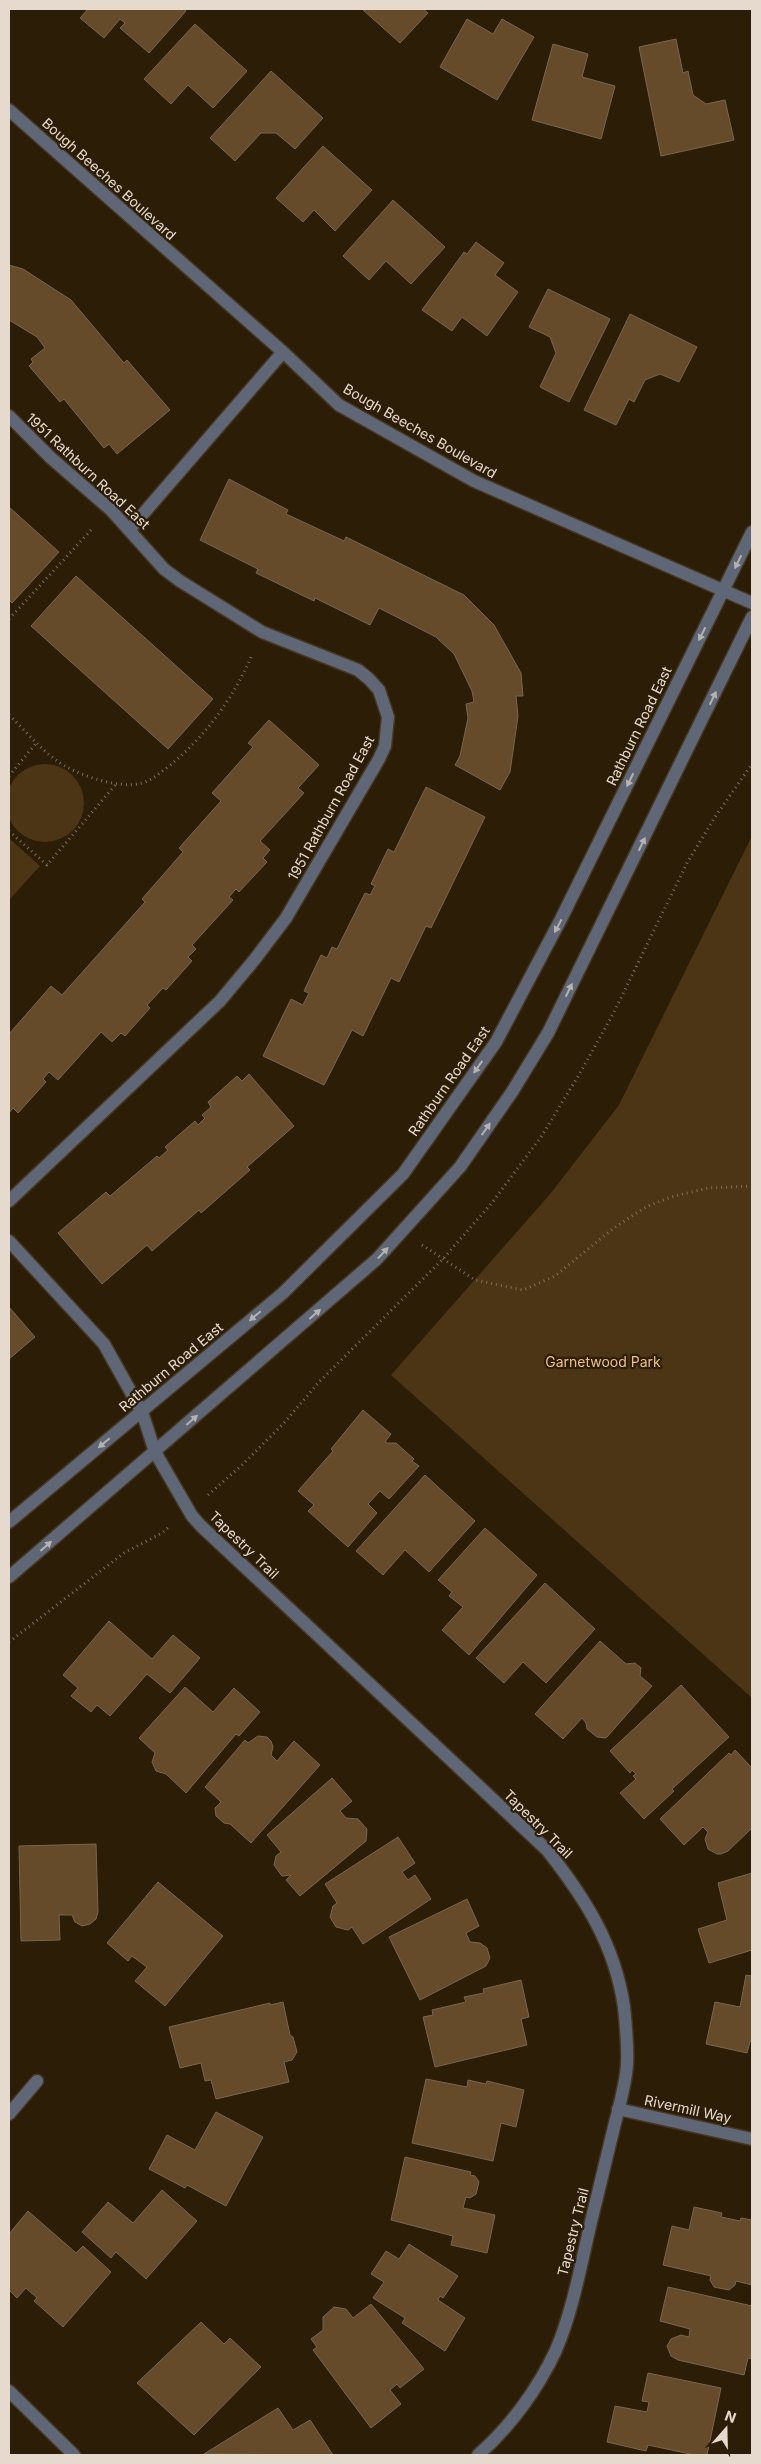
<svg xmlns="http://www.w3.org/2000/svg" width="761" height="2464" viewBox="0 0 761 2464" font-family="Inter,sans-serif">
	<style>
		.green { fill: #4c3515 }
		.building { fill: #654b29; stroke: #78664f }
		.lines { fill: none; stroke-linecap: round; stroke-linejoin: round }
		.minor-casing { stroke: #463723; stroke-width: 15 }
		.path { stroke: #7d6f5d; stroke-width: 3; stroke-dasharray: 1 4; stroke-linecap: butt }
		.minor { stroke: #5f6777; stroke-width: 12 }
		.oneway { fill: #b6b2af }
		.labels { text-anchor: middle; stroke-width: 4.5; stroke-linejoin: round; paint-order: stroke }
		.street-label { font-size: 14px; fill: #e5dacd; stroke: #2c1d07 }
		.park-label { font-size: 14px; fill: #edc086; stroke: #2c1d07 }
	</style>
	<rect width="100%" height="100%" fill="#2c1d07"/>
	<path class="green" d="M6 803a39 39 0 1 1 78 0a39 39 0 1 1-78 0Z
		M752 836V1698L391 1375 551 1193 619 1105Z
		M9 838 40 866 9 900Z"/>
	<path class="building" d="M88 9H183L186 11 149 53 120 28 125 23 120 19 104 38 80 18Z
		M362 9H423L428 13 400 43Z
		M467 19 493 34 502 19 534 37 497 100 440 67Z
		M195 24 247 71 213 108 188 85 171 104 144 79Z
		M676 39 683 73 688 71 693 95 706 104 725 100 734 140 661 156 639 47Z
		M553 44 588 54 582 77 615 86 601 139 532 120Z
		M271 71 323 118 295 149 276 133H261L235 161 210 138Z
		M323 146 372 190 335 231 314 210 303 222 276 198Z
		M393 200 445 247 411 284 386 261 369 280 343 256Z
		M476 242 504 263 495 275 518 292 487 336 462 317 452 331 422 310 464 252 467 254Z
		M9 265 23 269 71 300 124 363 127 360 170 410 117 454 109 444 104 448 64 399 60 402 29 366 33 362 31 359 45 348 37 337 9 320Z
		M548 289 610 319 569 402 540 387 556 353 550 337 529 327Z
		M630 314 697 347 679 382 660 374 645 380 634 402 629 399 616 425 584 410Z
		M229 479 288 510 286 514 344 541 346 537 464 595 494 625 521 673 523 696H516L518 716 510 772 500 790 455 765 460 756 468 718 466 704 474 702 472 691 454 654 436 637 379 608 370 625 315 598 314 601 256 573 258 569 200 540Z
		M9 507 59 552 12 603 9 600Z
		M76 576 213 699 168 749 31 626Z
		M269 720 319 765 298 788 304 793 260 841 270 850 263 858 267 862 239 892 236 889 229 897 233 900 192 945 196 949 188 957 192 961 166 990 163 988 147 1005 150 1008 125 1036 121 1033 112 1042 101 1032 58 1080 49 1072 43 1079 46 1082 18 1113 13 1108 9 1113V1034L51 986 62 995 145 902 142 899 183 852 179 848 221 801 212 793 253 747 248 743Z
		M426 787 485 817 431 928 426 926 399 982 391 978 363 1036 352 1030 324 1085 263 1056 291 999 303 1005 309 993 304 991 321 955 327 958 332 947 337 949 365 893 370 895 375 886 371 884 388 849 394 852Z
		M249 1074 294 1126 247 1167 250 1170 201 1213 199 1210 152 1251 147 1245 102 1284 58 1233 106 1192 110 1196 157 1156 159 1158 168 1150 165 1147 195 1121 198 1125 205 1118 202 1115 211 1107 208 1102 237 1076 242 1081Z
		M9 1307 35 1337 9 1359Z
		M363 1410 391 1434 385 1442 387 1443H396L414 1459 412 1461 419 1466 389 1499 380 1491 368 1504 377 1513 348 1547 308 1511 314 1505 298 1491 333 1451 331 1449Z
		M425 1475 475 1521 429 1572 405 1550 383 1575 356 1551Z
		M485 1528 537 1575 469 1655 442 1630 463 1607 449 1596 452 1592 438 1580Z
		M545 1583 595 1629 546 1683 523 1662 504 1683 476 1658Z
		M109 1621 152 1659 173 1635 200 1658 170 1693 147 1674 110 1716 97 1705 91 1712 71 1696 78 1688 63 1675Z
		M600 1641 626 1664 635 1663 641 1668 640 1676 652 1686 606 1738 597 1737 587 1729 586 1723 582 1718 563 1739 535 1714Z
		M681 1685 729 1737 672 1789 674 1791 644 1819 620 1793 636 1779 633 1776 636 1774 632 1770 630 1773 610 1751Z
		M185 1687 213 1712 234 1688 260 1712 239 1736 236 1734 186 1793 166 1774 156 1771 152 1762 155 1753 139 1738Z
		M258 1736 267 1737 271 1741 273 1747 271 1755 277 1761 294 1741 320 1765 251 1843 230 1824 224 1823 216 1816 215 1808 221 1802 205 1787 245 1740 248 1743Z
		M735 1750 752 1768V1828L728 1851 721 1854H717L708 1849 705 1839 708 1832 703 1827 684 1845 660 1819 729 1753 731 1755Z
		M332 1778 352 1801 340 1811 346 1818 358 1819 367 1829 366 1841 300 1896 286 1880 291 1875 282 1876 274 1865 276 1856 281 1852 267 1835Z
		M398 1837 415 1863 402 1872 408 1880 415 1875 431 1899 363 1944 352 1927 348 1930 336 1927 330 1917 333 1906 337 1903 325 1884Z
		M96 1844 98 1912 96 1919 90 1924 82 1926 75 1922 72 1915H59L60 1940 21 1941 19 1846Z
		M752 1873V1950L709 1963 698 1929 727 1920 718 1883Z
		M158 1882 223 1936 165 2006 135 1981 147 1967 132 1956 128 1961 107 1943Z
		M467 1899 479 1926 466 1933 470 1942 480 1943 487 1948 490 1958 486 1966 420 2000 389 1937Z
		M746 1975 752 1976V2042L750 2041 747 2053 706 2044 715 2002 740 2007Z
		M521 1980 529 2017 521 2019 527 2045 435 2067 423 2017 433 2015 432 2010 466 2002 464 1997 484 1993 483 1989Z
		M283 2002 290 2035 293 2037 297 2052 292 2060 284 2062 289 2082 216 2099 211 2080 205 2081 201 2063 180 2068 169 2027 270 2003V2005Z
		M426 2079 467 2087 468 2080 486 2084 487 2081 524 2090 516 2127 501 2123 493 2161 412 2143Z
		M216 2112 263 2137 226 2206 187 2185 185 2188 149 2169 167 2135 195 2150Z
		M405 2157 471 2172 470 2175 475 2176 479 2182 476 2194 470 2198 466 2197 463 2208 495 2215 487 2253 451 2245 453 2236 391 2220Z
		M162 2190 197 2221 146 2279 116 2252 111 2258 82 2232 108 2202 133 2223Z
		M694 2207 722 2213 721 2217 740 2221 741 2218 752 2220V2285L736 2281 735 2285 729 2290 714 2287 710 2280 711 2276 663 2265 672 2226 689 2230Z
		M28 2211 76 2253 83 2246 111 2272 63 2327 34 2301 37 2298 26 2288 17 2298 9 2290V2234Z
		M409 2244 458 2276 443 2298 440 2296 438 2300 465 2318 445 2351 402 2323 405 2318 373 2298 384 2282 371 2274 386 2251 399 2259Z
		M668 2287 752 2306V2359L748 2358 744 2375 678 2360 671 2356 667 2346 671 2339 681 2335 689 2337 690 2329 660 2321Z
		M371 2304 424 2369 400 2388 397 2384 390 2390 401 2404 371 2428 313 2350 317 2347 311 2339 323 2330V2317L334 2307 346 2309 353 2318Z
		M201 2322 224 2344 230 2338 261 2367 194 2435 137 2383Z
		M648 2373 721 2388 707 2455H695L648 2445 646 2451 607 2442 615 2406 647 2412 649 2402 642 2401Z
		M278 2408 293 2430 310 2420 333 2455 204 2454Z"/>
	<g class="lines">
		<g class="minor-casing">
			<path id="minor" d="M9 110 283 352 339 405 474 481 752 603
				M9 416 51 458 111 510 164 569 180 581 262 632 358 670 369 679 379 690 388 717 385 746 379 759 286 918 255 959 220 1001 9 1201
				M130 529 283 352
				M9 1241 104 1344 142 1412 155 1452 192 1516 201 1526 547 1850C585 1898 615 1945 624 2007 626 2026 628 2045 627 2064 626 2084 619 2107 614 2127 606 2159 599 2190 591 2222 581 2264 573 2310 556 2350 538 2389 510 2427 478 2455
				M9 1522 283 1293 403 1174 496 1042 561 919 752 532
				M9 1577 377 1259 460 1167 512 1092 548 1033 752 617
				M618 2109 752 2139
				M9 2114 37 2081
				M9 2391 74 2455"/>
		</g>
		<path class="path" d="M9 619 93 528
			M9 715C24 729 39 748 56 760 74 774 119 790 142 783 153 780 159 773 168 767 205 737 233 699 252 655
			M9 776 37 742
			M9 831 47 865 117 783
			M422 1245 475 1280 523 1290 555 1276 615 1227 646 1207 671 1197 708 1188 752 1186
			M208 1495 242 1465 283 1424 320 1381 442 1260 491 1204 541 1137 580 1073 613 1014 687 863 715 817 752 764
			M9 1642 124 1553 162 1533 170 1526"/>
		<use href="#minor" class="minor"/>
	</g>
	<defs><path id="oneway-solid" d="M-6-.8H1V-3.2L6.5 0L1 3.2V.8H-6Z" transform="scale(1.25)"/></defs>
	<g class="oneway">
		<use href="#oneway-solid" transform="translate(738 562) rotate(116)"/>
		<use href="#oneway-solid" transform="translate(702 634) rotate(117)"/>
		<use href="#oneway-solid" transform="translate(713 698) rotate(-64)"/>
		<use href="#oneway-solid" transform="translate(630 780) rotate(116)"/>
		<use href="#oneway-solid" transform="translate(642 844) rotate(-64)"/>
		<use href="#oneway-solid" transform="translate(558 926) rotate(118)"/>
		<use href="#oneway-solid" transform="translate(569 990) rotate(-64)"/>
		<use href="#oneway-solid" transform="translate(478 1067) rotate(125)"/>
		<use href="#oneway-solid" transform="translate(486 1129) rotate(-55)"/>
		<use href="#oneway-solid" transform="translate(383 1253) rotate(-47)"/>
		<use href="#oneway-solid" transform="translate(315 1314) rotate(-41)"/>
		<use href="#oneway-solid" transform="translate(255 1316) rotate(140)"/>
		<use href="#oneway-solid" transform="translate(192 1420) rotate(-41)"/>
		<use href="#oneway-solid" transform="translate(104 1443) rotate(140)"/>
		<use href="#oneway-solid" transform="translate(46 1546) rotate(-41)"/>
	</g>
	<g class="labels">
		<g class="street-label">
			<text transform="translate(109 179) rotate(42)" y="5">Bough Beeches Boulevard</text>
			<text transform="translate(420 431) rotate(30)" y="5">Bough Beeches Boulevard</text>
			<text transform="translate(88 471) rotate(43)" y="5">1951 Rathburn Road East</text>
			<text transform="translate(639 726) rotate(-64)" y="5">Rathburn Road East</text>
			<text transform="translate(331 808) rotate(-61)" y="5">1951 Rathburn Road East</text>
			<text transform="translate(449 1081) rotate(-55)" y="5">Rathburn Road East</text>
			<text transform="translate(171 1367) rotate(-40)" y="5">Rathburn Road East</text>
			<text transform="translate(244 1545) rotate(44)" y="5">Tapestry Trail</text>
			<text transform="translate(538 1824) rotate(45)" y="5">Tapestry Trail</text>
			<text transform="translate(688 2109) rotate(12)" y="5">Rivermill Way</text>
			<text transform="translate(573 2232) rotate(-76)" y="5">Tapestry Trail</text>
		</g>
		<g class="park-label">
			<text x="603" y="1367">Garnetwood Park</text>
		</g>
	</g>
	<rect width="761" height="2464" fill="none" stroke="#e5dacd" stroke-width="20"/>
	<g transform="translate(726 2429) rotate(20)" stroke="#2c1d07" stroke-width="4" paint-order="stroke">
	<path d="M0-4L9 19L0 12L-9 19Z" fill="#e5dacd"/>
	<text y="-8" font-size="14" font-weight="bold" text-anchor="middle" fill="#e5dacd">N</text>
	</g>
</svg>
